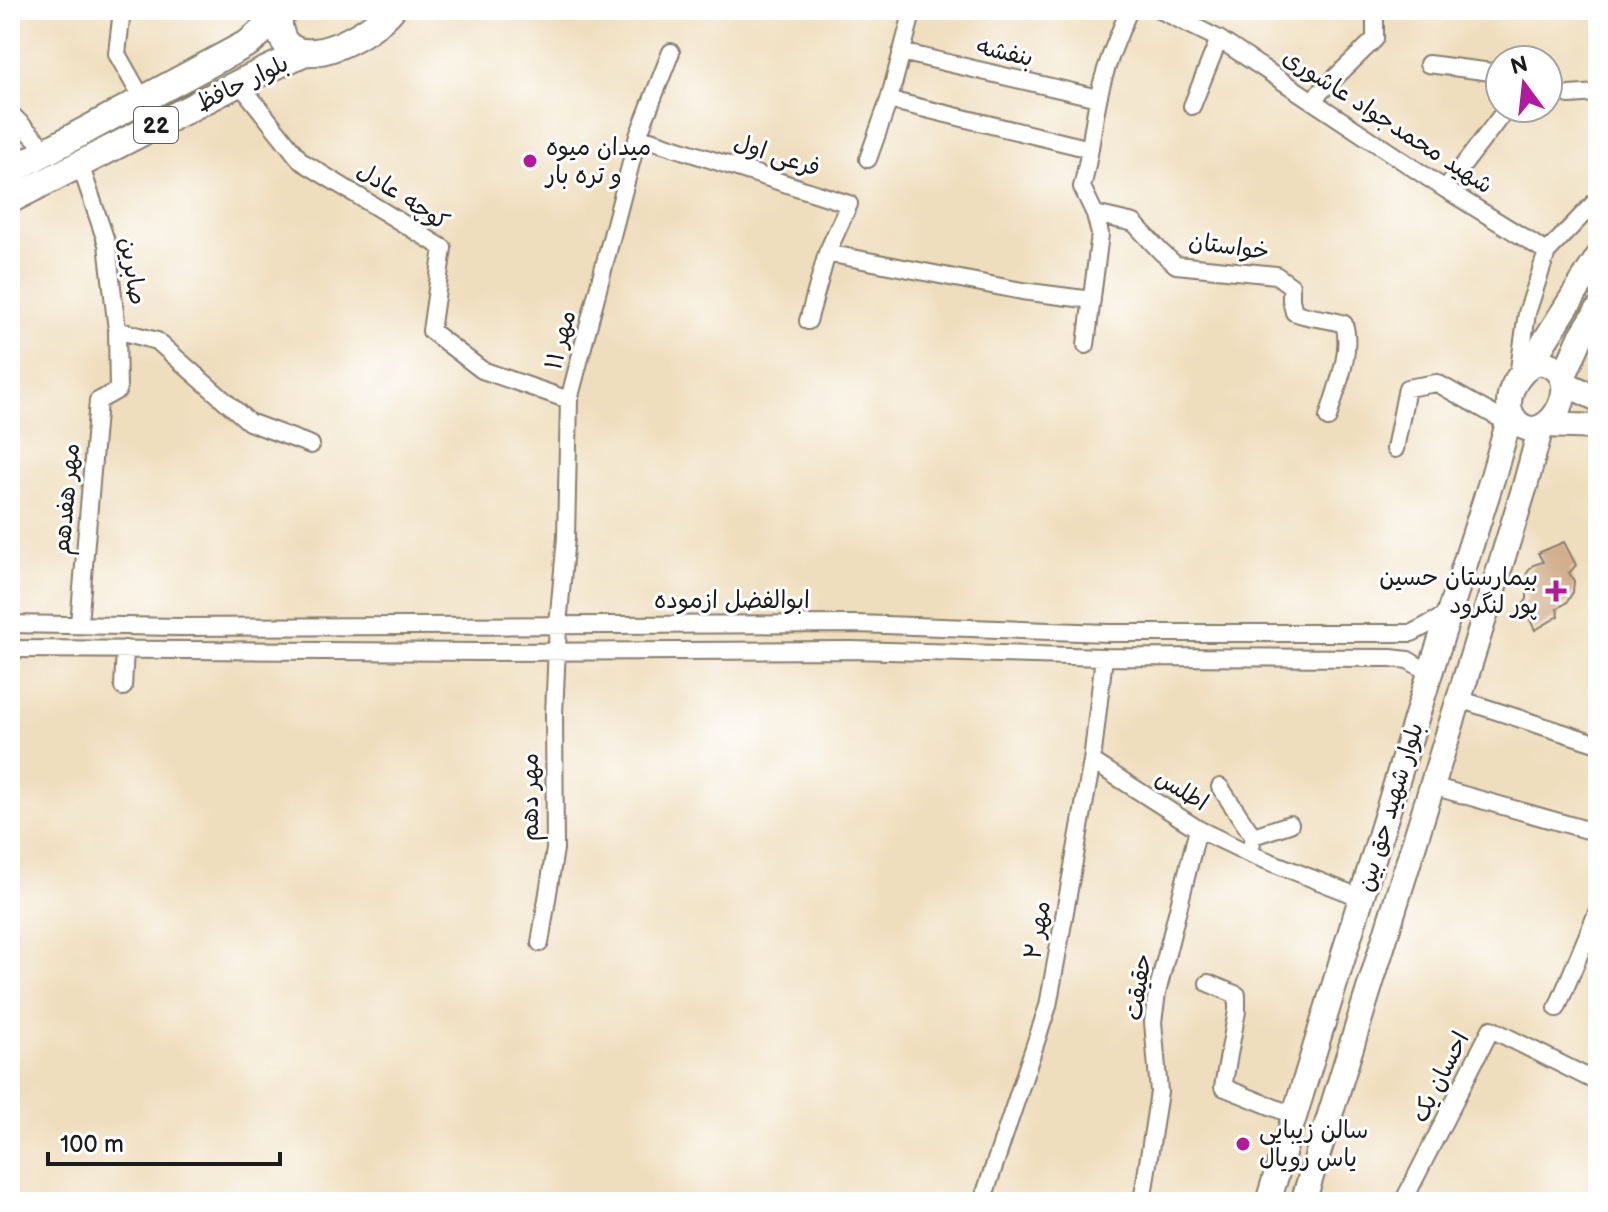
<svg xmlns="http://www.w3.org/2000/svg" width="1608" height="1212" viewBox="0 0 1608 1212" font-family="'Balsamiq Sans','Playpen Sans Arabic',sans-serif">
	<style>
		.building { fill: #cfac87 }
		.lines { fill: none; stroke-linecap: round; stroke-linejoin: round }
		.minor-casing { stroke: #867d6c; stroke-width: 20 }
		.secondary-casing { stroke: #867d6c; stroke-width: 28 }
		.primary-casing { stroke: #867d6c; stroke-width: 30 }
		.minor { stroke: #fff; stroke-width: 16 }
		.secondary { stroke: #fff; stroke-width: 24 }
		.primary { stroke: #fff; stroke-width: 26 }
		.poi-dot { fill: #b5179e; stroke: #fff; stroke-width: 3 }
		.labels { text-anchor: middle; stroke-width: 6; stroke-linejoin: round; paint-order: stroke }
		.shield { fill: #fff; stroke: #606060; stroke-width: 2 }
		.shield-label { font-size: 22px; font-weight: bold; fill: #1c1c1c }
		.street-label { font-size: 24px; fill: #1c1c1c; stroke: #fff }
		.poi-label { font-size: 24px; fill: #1c1c1c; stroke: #fff; text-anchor: start }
	</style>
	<rect width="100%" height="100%" fill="#fff"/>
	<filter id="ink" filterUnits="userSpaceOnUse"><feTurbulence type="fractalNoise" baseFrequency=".0125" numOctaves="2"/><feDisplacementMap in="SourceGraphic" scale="16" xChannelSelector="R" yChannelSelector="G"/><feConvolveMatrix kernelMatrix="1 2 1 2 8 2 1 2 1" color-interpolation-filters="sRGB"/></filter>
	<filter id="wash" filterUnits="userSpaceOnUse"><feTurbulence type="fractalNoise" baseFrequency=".006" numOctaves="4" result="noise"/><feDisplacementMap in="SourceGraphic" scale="32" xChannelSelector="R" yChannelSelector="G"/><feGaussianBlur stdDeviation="1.8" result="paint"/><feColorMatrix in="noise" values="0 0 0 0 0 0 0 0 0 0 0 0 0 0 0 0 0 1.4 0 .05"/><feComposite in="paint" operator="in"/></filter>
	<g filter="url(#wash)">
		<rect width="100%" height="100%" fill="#efdebd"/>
		<g id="blocks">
			<path class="building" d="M1564 542 1576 565 1569 573 1574 581 1573 592 1567 602 1557 609 1559 616 1535 630 1523 605 1527 599V573L1533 565 1543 562 1538 553Z"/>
		</g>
	</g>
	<g filter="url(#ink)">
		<use href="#blocks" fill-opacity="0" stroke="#867d6c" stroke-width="2"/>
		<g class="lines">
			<g class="minor-casing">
				<path id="minor" d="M122 10 117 54 143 100
					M1160 10 1219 39 1445 189 1547 252
					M901 52 1098 98
					M1428 64 1500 73
					M239 83 301 161 443 248 431 331 482 370 569 400
					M1569 95 1598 93
					M889 100 1090 149
					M1312 100 1375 39V10
					M1192 106 1219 39
					M10 113 48 151
					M638 136 849 204 827 253
					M868 159 889 100 913 10
					M1445 189 1507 108
					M1095 214 1134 223 1161 252 1176 265 1276 275 1291 286V300L1294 312C1311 319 1327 318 1344 324 1353 352 1335 391 1328 418
					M808 321 827 253 1022 291 1092 300
					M117 330 157 341 249 422 311 445
					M1086 345 1100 234 1095 214 1082 187C1090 158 1092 129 1098 100 1104 69 1117 39 1129 10
					M1518 376 1527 313 1547 252 1598 199
					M1395 449 1407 388 1437 383 1508 423
					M10 624 180 627 856 624 1108 633H1412L1450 613
					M79 624 98 401 118 390 117 330 107 244 80 164
					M10 649 482 652 851 650 1104 657 1391 658 1408 660 1430 673
					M123 687 125 649
					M1459 699 1598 744
					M1092 761 1198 829 1250 854 1362 898
					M1432 786 1598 833
					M1220 787 1253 836 1250 854
					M1253 836 1290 824
					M540 943 555 849 554 714 558 625 566 537 569 400 638 136 671 52
					M1208 983 1237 995V1011L1223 1087 1295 1116
					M1557 1008 1598 910
					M982 1202 1048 1006 1092 761 1104 657
					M1142 1202 1159 1092 1153 1022 1157 993 1198 829
					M1403 1202 1491 1029 1589 1078"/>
			</g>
			<g class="secondary-casing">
				<path id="secondary" d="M1538 362C1593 368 1549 452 1518 423 1497 404 1517 370 1538 362Z
					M1529 366 1598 257
					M1563 378 1581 337 1598 310
					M1564 383 1598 399
					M1546 425 1598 427
					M1268 1202 1430 673 1493 476 1511 413
					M1303 1202 1525 486 1541 427"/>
			</g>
			<g class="primary-casing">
				<path id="primary" d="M286 10 279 16C278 25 279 32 284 41 306 72 373 32 391 10
					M10 171 250 42 279 16
					M10 200 239 83 303 53"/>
			</g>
			<use href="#minor" class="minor"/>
			<use href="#secondary" class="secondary"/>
			<use href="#primary" class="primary"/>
		</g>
	</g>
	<g class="poi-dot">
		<circle cx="530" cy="161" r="8"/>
		<path d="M1552 579h8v8h8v8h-8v8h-8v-8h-8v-8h8z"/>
		<circle cx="1243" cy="1144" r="8"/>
	</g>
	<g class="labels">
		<rect class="shield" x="134" y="107" width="44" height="36" rx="6"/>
		<g class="shield-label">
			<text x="156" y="133">22</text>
		</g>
		<g class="street-label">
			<text transform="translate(1005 52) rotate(13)" y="8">بنفشه</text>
			<text transform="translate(242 83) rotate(-26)" y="8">بلوار حافظ</text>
			<text transform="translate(1388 121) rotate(33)" y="8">شهید محمدجواد عاشوری</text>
			<text transform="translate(777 155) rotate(18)" y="8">فرعی اول</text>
			<text transform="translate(403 196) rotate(33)" y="8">کوچه عادل</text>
			<text transform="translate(1229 246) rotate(8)" y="8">خواستان</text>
			<text transform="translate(133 271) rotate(81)" y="8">صابرین</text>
			<text transform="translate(560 340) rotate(-75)" y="8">مهر ۱۱</text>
			<text transform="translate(66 499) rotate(-85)" y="8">مهر هفدهم</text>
			<text x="732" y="608">ابوالفضل ازموده</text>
			<text transform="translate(1182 790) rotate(32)" y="8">اطلس</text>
			<text transform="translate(530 797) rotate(-90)" y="8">مهر دهم</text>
			<text transform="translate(1390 807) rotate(-73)" y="8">بلوار شهید حق بین</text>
			<text transform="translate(1037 930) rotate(-80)" y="8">مهر ۲</text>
			<text transform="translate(1138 987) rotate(-81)" y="8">حقیقت</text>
			<text transform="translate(1440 1077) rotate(-63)" y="8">احسان یک</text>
		</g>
		<g class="poi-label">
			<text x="546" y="155">میدان میوه<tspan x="546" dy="28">و تره بار</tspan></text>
			<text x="1538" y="585" text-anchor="end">بیمارستان حسین<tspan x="1538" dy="28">پور لنگرود</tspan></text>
			<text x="1259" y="1138">سالن زیبایی<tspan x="1259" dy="28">یاس رویال</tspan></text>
		</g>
	</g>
	<rect width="1608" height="1212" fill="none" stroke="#fff" stroke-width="40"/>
	<g transform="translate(1524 84) rotate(345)"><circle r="38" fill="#ffffff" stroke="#a4a4a4" stroke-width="2"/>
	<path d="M0-6L14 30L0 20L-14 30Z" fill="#b5179e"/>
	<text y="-12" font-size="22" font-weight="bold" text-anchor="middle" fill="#1c1c1c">N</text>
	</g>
	<path d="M48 1152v12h232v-12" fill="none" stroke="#1c1c1c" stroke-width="4"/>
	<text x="60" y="1152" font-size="24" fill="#1c1c1c" stroke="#ffffff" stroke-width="6" paint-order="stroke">100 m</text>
</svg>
